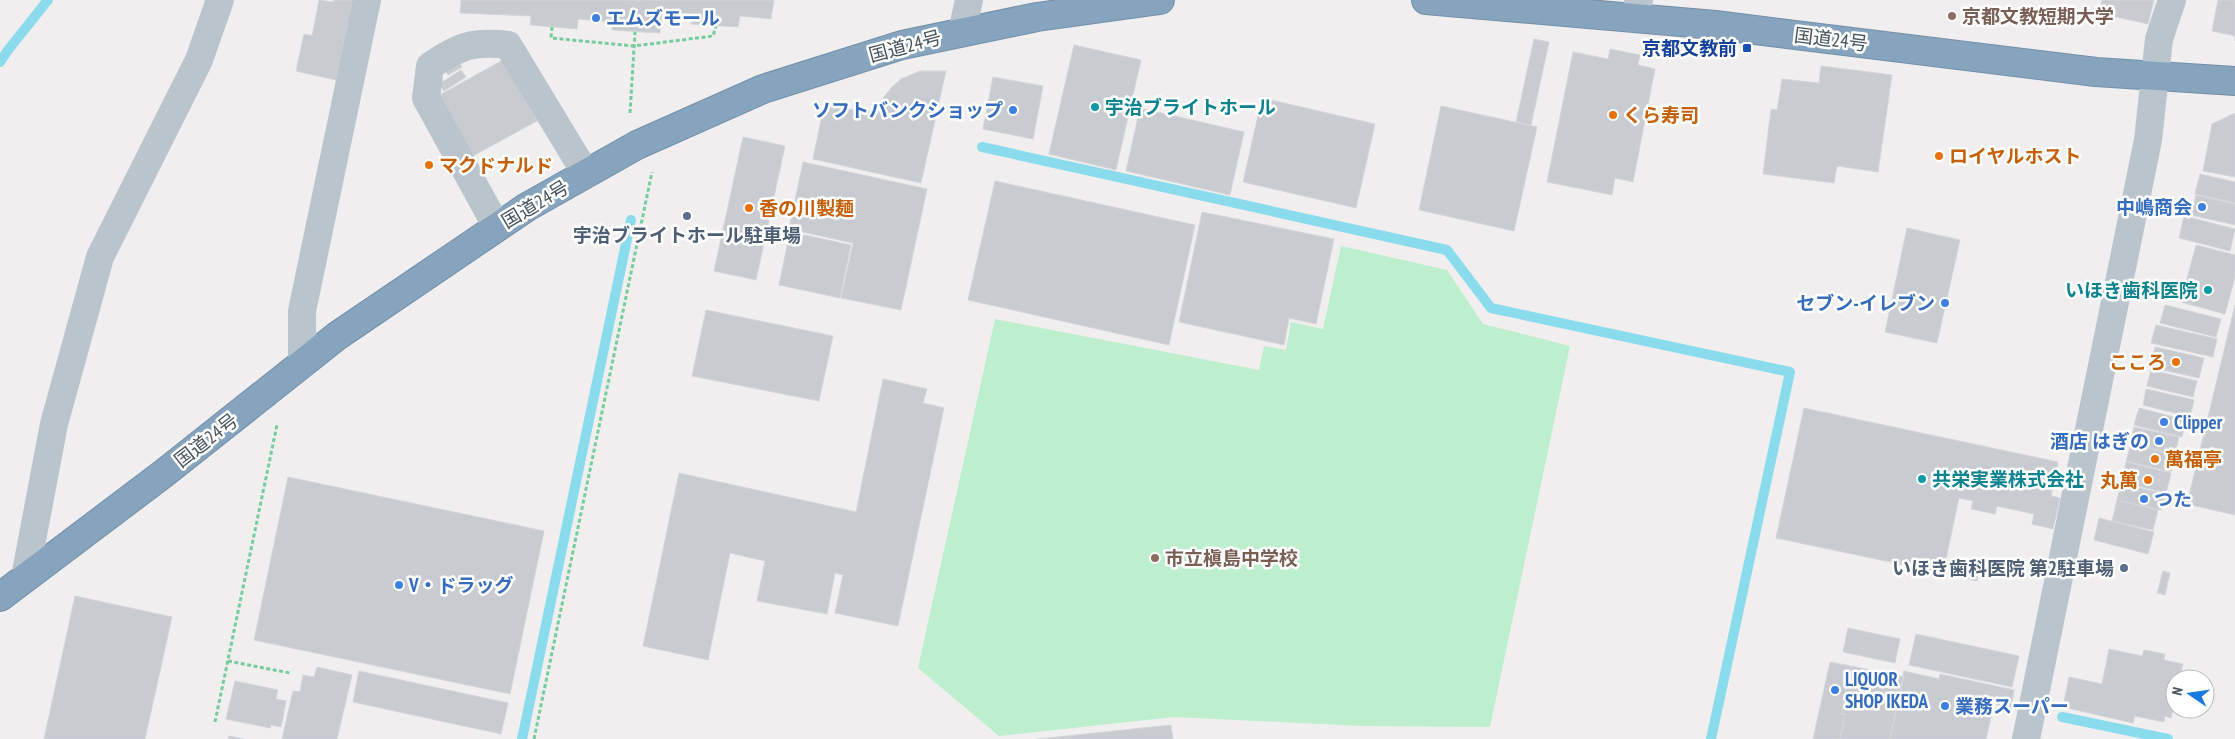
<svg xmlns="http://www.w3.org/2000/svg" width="2235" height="739" viewBox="0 0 2235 739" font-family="'PT Sans Narrow','Noto Sans JP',sans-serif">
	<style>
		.green { fill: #bdefce }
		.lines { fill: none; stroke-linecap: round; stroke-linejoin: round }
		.stream { stroke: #8adcec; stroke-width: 10 }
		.building { fill: #c8ccd1; stroke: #d3d5da }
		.highway-casing { stroke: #728fa9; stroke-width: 30 }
		.path { stroke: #75cd9d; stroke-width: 3; stroke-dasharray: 4 2.5; stroke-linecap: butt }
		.minor { stroke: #bac4cc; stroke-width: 28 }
		.highway { stroke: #86a4bd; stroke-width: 28 }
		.education-dot { fill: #8d6e63; stroke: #fff; stroke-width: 2 }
		.shop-dot { fill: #3f7fe0; stroke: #fff; stroke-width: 2 }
		.transit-dot { fill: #1a4fb4; stroke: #fff; stroke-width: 2 }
		.culture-dot { fill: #0f9aa8; stroke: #fff; stroke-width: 2 }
		.food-dot { fill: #e8710a; stroke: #fff; stroke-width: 2 }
		.service-dot { fill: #5c6f8a; stroke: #fff; stroke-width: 2 }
		.labels { text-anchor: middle; stroke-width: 5; stroke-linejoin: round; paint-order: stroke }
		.education-label { font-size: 19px; font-weight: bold; fill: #785e54; stroke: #fff; text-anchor: start }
		.shop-label { font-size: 19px; font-weight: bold; fill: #366cbe; stroke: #fff; text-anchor: start }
		.street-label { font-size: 19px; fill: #47535c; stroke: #fff }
		.transit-label { font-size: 19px; font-weight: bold; fill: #164399; stroke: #fff; text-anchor: end }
		.culture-label { font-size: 19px; font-weight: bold; fill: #0d838f; stroke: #fff; text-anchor: start }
		.food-label { font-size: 19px; font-weight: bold; fill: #c56008; stroke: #fff; text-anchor: start }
		.service-label { font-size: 19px; font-weight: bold; fill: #4e5e75; stroke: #fff }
	</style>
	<rect width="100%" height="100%" fill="#f1eeef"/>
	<path class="green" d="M1341 246 1447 270 1483 324 1570 346 1490 727 1362 726 1174 717 999 736 918 668 995 319 1259 370 1264 346 1286 350 1291 322 1323 329Z"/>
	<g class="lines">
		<path class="stream" d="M0 62 8 50 48 0
			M982 147 1447 250 1491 308 1790 372 1711 739
			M2062 717 2168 739
			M522 739 631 220"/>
	</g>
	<path class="building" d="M319 0 333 2 334 0H353L336 80 296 71 304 34 312 36Z
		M461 0H774L771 19 740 16 738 27 691 24 692 14 662 13 660 33 612 30 613 22 578 19 577 29 530 25 531 16 460 13Z
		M2102 0H2154L2148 24 2099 13Z
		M2218 0H2235V41V36L2212 31Z
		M1534 39 1549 42 1531 125 1516 122Z
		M1074 45 1141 60 1116 170 1049 154Z
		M1610 49 1640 55 1638 65 1655 69 1633 182 1615 178 1612 195 1547 182 1573 52 1608 59Z
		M456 56 462 67 448 75 441 64Z
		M503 60 537 121 469 158 436 97Z
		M1821 66 1892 75 1878 172 1837 166 1834 183 1763 174 1771 109 1777 110 1782 79 1819 83Z
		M461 70 466 77 444 91 439 84Z
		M920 71H946L921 183 813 159 824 105 878 114 884 97 892 87 901 79Z
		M993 77 1043 86 1033 139 983 129Z
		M1262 98 1375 124 1356 208 1243 182Z
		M1441 106 1537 127 1514 231 1419 210Z
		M1140 108 1244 132 1230 195 1126 171Z
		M2235 113V177L2203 171 2212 124Z
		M743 137 785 146 756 280 714 271Z
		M803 162 927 189 901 310 841 298 853 243 789 229Z
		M2200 174 2235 182V203L2195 194Z
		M995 181 1195 225 1169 345 968 300Z
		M2196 195 2235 204V225L2191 215Z
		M1202 212 1334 239 1316 324 1289 318 1284 345 1179 322Z
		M2184 216 2235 229 2230 251 2179 238Z
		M1907 228 1960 240 1937 343 1885 332Z
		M790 232 851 245 840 298 779 285Z
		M2196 245 2235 255V277L2225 314 2181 302Z
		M2165 305 2221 319 2216 337 2160 323Z
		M2235 305V515L2187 504Z
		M706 310 833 336 819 401 692 376Z
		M2156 325 2217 339 2213 357 2151 343Z
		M2155 347 2204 358 2199 378 2150 367Z
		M2151 370 2197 381 2193 397 2147 386Z
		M883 379 927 389 923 403 944 408 898 626 835 613 843 575 835 573 827 614 757 601 765 561 730 553 708 660 643 646 679 473 856 512Z
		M2146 389 2194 400 2190 417 2143 405Z
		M1804 408 2058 462 2051 496 2060 498 2053 529 2032 524 2034 514 1997 506 1995 514 1971 509 1973 501 1959 498 1943 573 1776 538Z
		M2139 408 2186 420 2182 437 2134 425Z
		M2134 427 2179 437 2175 454 2130 443Z
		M2131 444 2176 455 2171 472 2126 461Z
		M2126 462 2171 473 2166 493 2122 482Z
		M288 477 544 531 510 694 254 640Z
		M2121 484 2165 494 2161 510 2117 500Z
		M2117 500 2158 510 2153 530 2112 521Z
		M2099 518 2154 532 2148 554 2094 540Z
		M1951 562 1979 568 1977 581 1949 575Z
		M2163 571 2170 573 2165 595 2157 593Z
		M75 596 172 617 145 739H44Z
		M1848 628 1900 639 1895 663 1843 652Z
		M1916 634 2019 656 2012 687 1909 665Z
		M2109 649 2142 656 2144 650 2165 654 2164 660 2183 664 2179 679H2175V699L2171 718 2165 716 2164 722 2135 716 2133 723 2063 707 2069 677 2102 684Z
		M1830 662 1851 666 1841 714H1845L1840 739H1813Z
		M1851 666 1904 677 1890 739H1840L1845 714H1841Z
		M317 667 352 675 337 739H282L293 691 300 692 303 675 314 677Z
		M359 671 508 703 501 734 353 702Z
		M1904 671 1939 679 1940 674 2014 690 2011 708 1994 704 1986 739H1890Z
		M235 681 278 690 276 699 286 701 281 727 271 725 270 728 226 719Z
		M1171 725 1173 739H1038Z
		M229 736 244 739H228Z"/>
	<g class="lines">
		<g class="highway-casing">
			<path id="highway" d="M1426 0 1715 25 2096 72 2235 81
				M0 597 163 474 337 336 527 207 637 145 763 89 902 45 1037 17 1160 0"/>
		</g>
		<path class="path" d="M552 27 551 38 634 46 713 36 716 26
			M630 113 635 32
			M228 661 290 673
			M215 722 277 425
			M534 739 652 172"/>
		<path class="minor" d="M1634 18 1639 0
			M962 32 969 0
			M497 227 426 98 430 66C459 46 473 41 508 45L586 174
			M302 364V311L367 0
			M25 577 54 424 100 257 199 60 220 0
			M2026 739 2148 140 2159 39 2172 0"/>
		<use href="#highway" class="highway"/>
	</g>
	<g class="education-dot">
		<circle cx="1952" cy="16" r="5"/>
		<circle cx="1155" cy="558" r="5"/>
	</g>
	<g class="shop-dot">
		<circle cx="596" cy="18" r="5"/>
		<circle cx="1013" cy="110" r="5"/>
		<circle cx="2202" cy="207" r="5"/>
		<circle cx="1945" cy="303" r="5"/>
		<circle cx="2164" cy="422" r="5"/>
		<circle cx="2159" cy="441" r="5"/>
		<circle cx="2144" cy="499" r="5"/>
		<circle cx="399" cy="585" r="5"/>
		<circle cx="1835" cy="690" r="5"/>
		<circle cx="1945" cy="706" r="5"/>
	</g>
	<rect class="transit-dot" x="1742" y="43" width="10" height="10" rx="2.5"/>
	<g class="culture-dot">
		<circle cx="1095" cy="107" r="5"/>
		<circle cx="2208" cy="290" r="5"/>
		<circle cx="1922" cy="479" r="5"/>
	</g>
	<g class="food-dot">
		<circle cx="1613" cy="115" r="5"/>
		<circle cx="1939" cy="156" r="5"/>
		<circle cx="429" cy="165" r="5"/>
		<circle cx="749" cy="208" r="5"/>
		<circle cx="2176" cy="362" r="5"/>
		<circle cx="2155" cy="459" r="5"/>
		<circle cx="2148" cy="480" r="5"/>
	</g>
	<g class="service-dot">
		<circle cx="687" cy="216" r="5"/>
		<circle cx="2124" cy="568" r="5"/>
	</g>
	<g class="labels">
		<g class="education-label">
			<text x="1962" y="23">京都文教短期大学</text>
			<text x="1165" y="565">市立槇島中学校</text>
		</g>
		<g class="shop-label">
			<text x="606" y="25">エムズモール</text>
			<text x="1003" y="117" text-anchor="end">ソフトバンクショップ</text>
			<text x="2192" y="214" text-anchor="end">中嶋商会</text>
			<text x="1935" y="310" text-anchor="end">セブン-イレブン</text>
			<text x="2174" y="429">Clipper</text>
			<text x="2149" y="448" text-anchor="end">酒店 はぎの</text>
			<text x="2154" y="506">つた</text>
			<text x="409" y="592">V・ドラッグ</text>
			<text x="1845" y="686">LIQUOR<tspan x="1845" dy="22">SHOP IKEDA</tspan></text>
			<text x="1955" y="713">業務スーパー</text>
		</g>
		<g class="street-label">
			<text transform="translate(1831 39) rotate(7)" y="7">国道24号</text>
			<text transform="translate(905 46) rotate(-15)" y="7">国道24号</text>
			<text transform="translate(535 204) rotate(-31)" y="7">国道24号</text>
			<text transform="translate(206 440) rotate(-38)" y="7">国道24号</text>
		</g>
		<g class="transit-label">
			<text x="1737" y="55">京都文教前</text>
		</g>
		<g class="culture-label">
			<text x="1105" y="114">宇治ブライトホール</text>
			<text x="2198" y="297" text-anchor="end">いほき歯科医院</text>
			<text x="1932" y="486">共栄実業株式会社</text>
		</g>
		<g class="food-label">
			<text x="1623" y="122">くら寿司</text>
			<text x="1949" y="163">ロイヤルホスト</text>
			<text x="439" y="172">マクドナルド</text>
			<text x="759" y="215">香の川製麺</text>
			<text x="2166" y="369" text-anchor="end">こころ</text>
			<text x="2165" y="466">萬福亭</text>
			<text x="2138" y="487" text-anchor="end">丸萬</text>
		</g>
		<g class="service-label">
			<text x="687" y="242">宇治ブライトホール駐車場</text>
			<text x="2114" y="575" text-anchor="end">いほき歯科医院 第2駐車場</text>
		</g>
	</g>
	<g transform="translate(2190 694) rotate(283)"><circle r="24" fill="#ffffff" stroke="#b5babe"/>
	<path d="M0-4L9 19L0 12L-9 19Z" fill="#1a7ae0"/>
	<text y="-8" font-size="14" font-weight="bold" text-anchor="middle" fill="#47535c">N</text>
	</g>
</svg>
